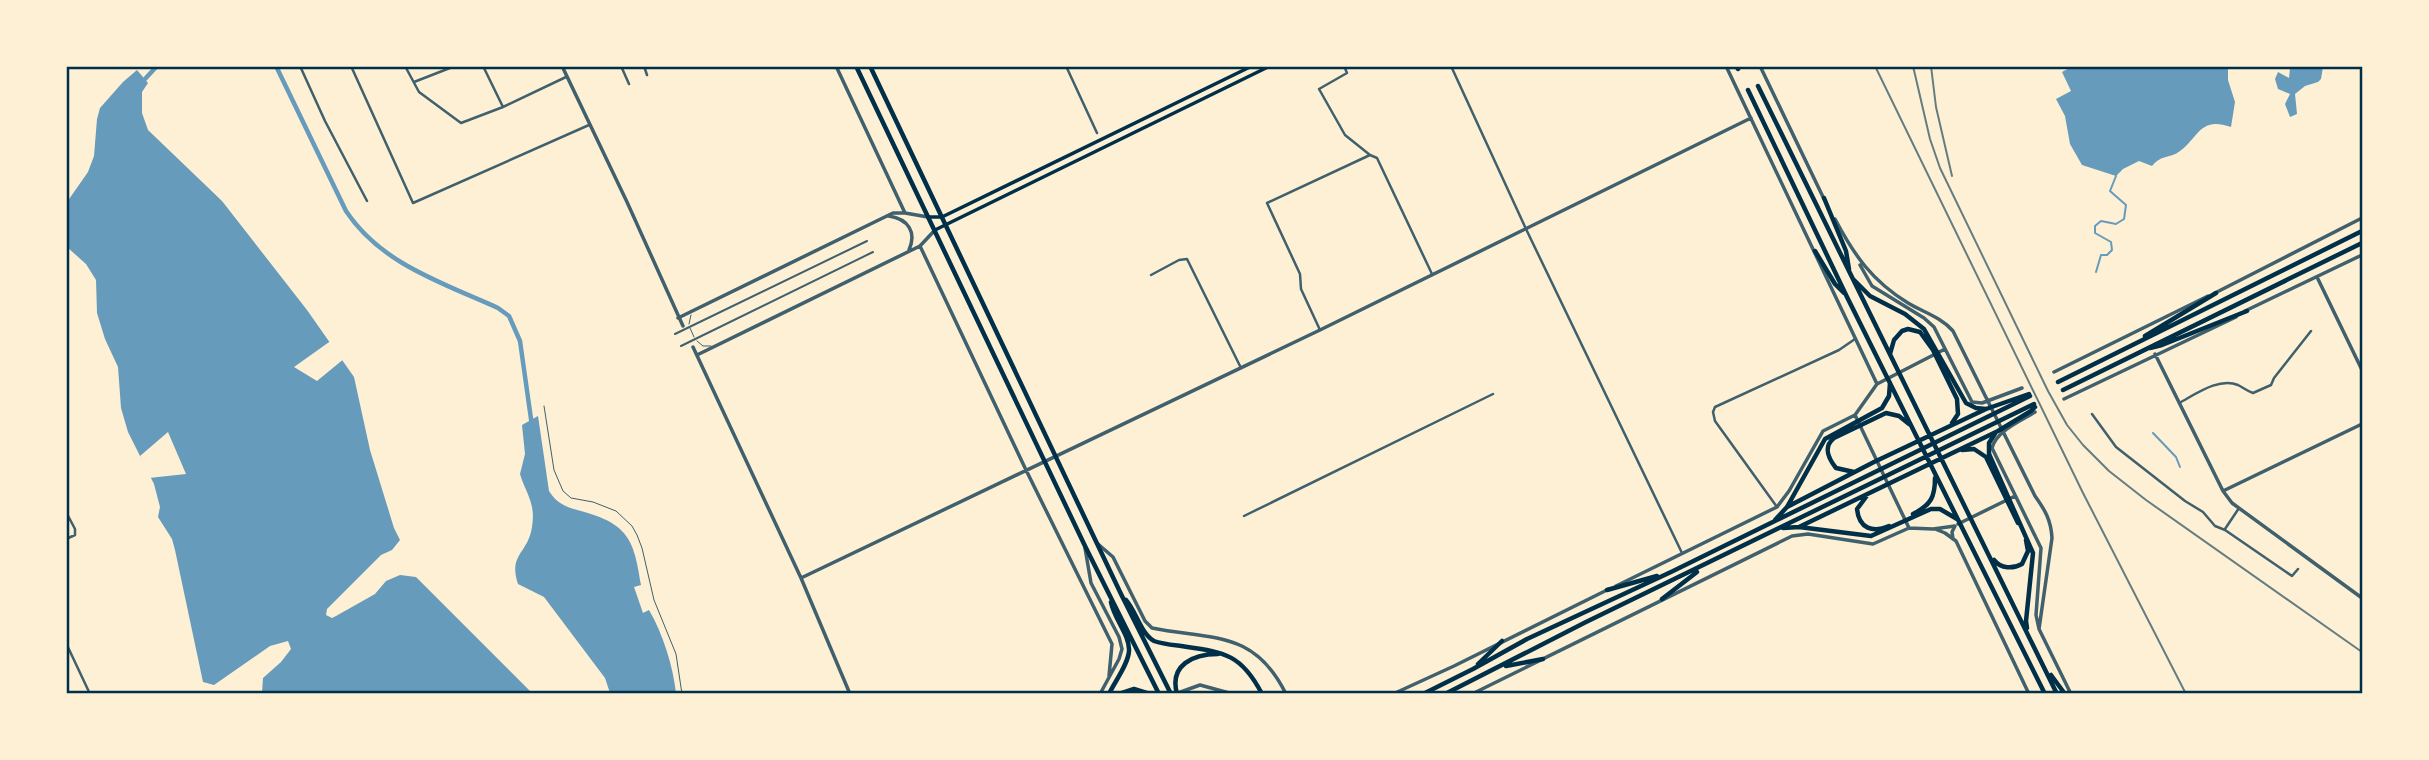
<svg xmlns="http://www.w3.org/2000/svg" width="2429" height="760" viewBox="0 0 2429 760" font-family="'Public Sans',sans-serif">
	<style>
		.water { fill: #669bbc }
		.pier { fill: #fdf0d5 }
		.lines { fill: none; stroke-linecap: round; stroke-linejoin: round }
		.stream { stroke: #669bbc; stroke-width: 2 }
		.canal { stroke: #669bbc; stroke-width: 4.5 }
		.service { stroke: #3f606c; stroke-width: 1 }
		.pedestrian { stroke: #3f606c; stroke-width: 2 }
		.minor { stroke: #3f606c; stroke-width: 2.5 }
		.tertiary { stroke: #3f606c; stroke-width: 3.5 }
		.secondary { stroke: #003049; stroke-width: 3.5 }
		.trunk { stroke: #003049; stroke-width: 4.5 }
		.rail { stroke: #657d81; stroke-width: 2 }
		.neatline { fill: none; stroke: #003049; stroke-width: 2.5 }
	</style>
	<rect width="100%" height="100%" fill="#fdf0d5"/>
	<path class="water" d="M2228 66V80L2235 102 2231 127C2200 116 2199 137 2180 151 2170 159 2162 154 2152 166L2139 161 2123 169 2116 176 2082 165 2070 144 2065 116 2056 99 2071 91 2062 72 2071 67Z
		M2295 67 2300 69 2307 67H2323L2321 79 2318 82 2305 86 2295 94 2297 114 2290 117 2285 104 2290 94 2278 89 2275 79 2278 72 2289 78 2290 68Z
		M137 70 148 83 142 92V113L148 130 222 201 307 310 354 377 370 450 394 528 400 540 392 550 381 555 327 609 326 615 332 618 336 616 375 594 386 581 400 575 416 577 532 693H262L263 678 281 662 291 649 288 641 270 646 214 685 203 682 175 550 172 539 158 517 160 507 154 484 128 432 121 408 118 367 105 339 97 313 96 280 86 264 67 247V202L88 172 94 156 97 119 100 108 123 82Z
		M538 416 549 491C557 504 566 507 581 511 628 524 634 539 641 585L634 587 643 613 649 610C663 634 673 666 676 693H610L605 678 544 597 518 584C508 554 528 554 532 527 536 503 526 494 520 474L525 454 522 425Z"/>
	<path class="pier" d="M332 340 345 358 317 381 294 367Z
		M168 432 186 474 149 478 140 456Z"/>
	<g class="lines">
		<path class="stream" d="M2096 272 2101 255H2107L2112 250 2111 242 2095 233V226L2101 221 2116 224 2124 219 2126 205 2110 191 2116 176
			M2153 433 2176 457 2180 467"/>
		<path class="canal" d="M276 66 346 211C381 264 443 283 498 308L509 316 520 341 532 426
			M145 79 157 66"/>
		<path class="service" d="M689 324 691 315
			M690 328 694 337
			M697 341 703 346H711
			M544 406 554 470 563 491 571 498 593 502 616 511 632 526 637 535 642 548 654 600 676 654 682 694"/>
		<path class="pedestrian" d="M675 334 867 241
			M681 346 873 252"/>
		<path class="minor" d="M300 66 325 121 367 201
			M351 66 413 203 589 125
			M405 66 419 92 461 123 503 107 566 77
			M483 66 503 107
			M621 66 629 84
			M644 66 647 75
			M1066 66 1097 133
			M1451 66 1526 229 1682 553
			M414 82 455 66
			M1370 155 1377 158 1432 274
			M1151 275 1179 260 1187 259 1241 368
			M1320 330 1301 289 1300 274 1267 203 1370 155 1345 135 1319 89 1347 73 1344 66
			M2179 403C2196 394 2219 377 2238 385 2244 388 2247 391 2253 393L2271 385 2274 378 2311 331
			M2092 414 2116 447 2185 501 2203 512 2215 526 2225 530 2292 576 2298 569
			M1777 507 1715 421 1713 412 1715 407 1839 350 1855 339
			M66 512 75 529V535L66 539
			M1244 516 1493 394
			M2225 529 2239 508
			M66 643 90 694"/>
		<path class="tertiary" d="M562 66 627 202 683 326
			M836 66 905 213
			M1726 66 1877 384
			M1760 66 1824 199
			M889 216C908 219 917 232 909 250
			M1835 219C1854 255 1872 281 1908 303 1923 312 1941 317 1953 331L2035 496C2045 510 2051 520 2052 538L2039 629
			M920 246 1026 470 1112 644 1109 676
			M1860 265 1872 286 1924 318 1934 327 1972 402 1982 403 2022 388
			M2317 277 2362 370
			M2215 293 2362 218
			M2245 311 2362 255
			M678 318 893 213H905L928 217
			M693 347 801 578 850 694
			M2155 354 2223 491 2232 503 2362 598
			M697 355 920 246 935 230
			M2054 372 2208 296
			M2064 399 2236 317
			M2035 412C2021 421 1996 431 1992 448L2041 548 2036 615 2039 629 2071 694
			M1855 415 1909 528
			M2223 491 2362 424
			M1958 524 2015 496
			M1935 529 1945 533 1956 541 2029 694
			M1098 544 1113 557 1145 621 1152 628C1211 640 1254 629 1286 694
			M1085 548 1091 583 1119 637 1122 649 1119 659 1100 694
			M801 578 1320 330 1751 118
			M1616 586 1777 507 1789 491 1823 431 1855 415 1877 384 1945 349
			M1175 694 1200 685 1233 694
			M1393 694 1454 666 1609 589
			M1472 694 1792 536 1808 534 1873 544 1909 528 1933 529 1955 526 1952 532 1953 539"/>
		<path class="secondary" d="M929 217H942L1252 66
			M935 230 1270 66"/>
		<path class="trunk" d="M856 66 1085 546 1159 694
			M870 66 1121 594 1171 694
			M1736 66 1738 69
			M1758 86 2057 694
			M1748 90 1847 297 2045 694
			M1824 198 1846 251 1849 269
			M1815 251 1835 284 1844 293
			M1854 280 1870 296 1905 314 1924 329 1966 403 1976 408 1986 409
			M2145 336 2216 293
			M2150 348 2162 345 2247 311
			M1890 354 1894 340 1902 331 1908 329 1920 332 1933 350 1957 399 1958 414 1952 423
			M2058 382 2362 231
			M2063 390 2362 243
			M1996 432 1989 443V454L2033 553 2026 621 2027 628
			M1962 450 1974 449 1986 457 2018 523
			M1854 472 1836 468C1828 458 1823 447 1834 438L1886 413 1899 416 1909 424
			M1866 497 1857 509C1859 529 1873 533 1889 526
			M1787 507 1874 462 1986 409 2029 394
			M1913 514C1931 505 1935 497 1935 478
			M1775 520 1787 507 1825 439 1882 408 1889 396 1890 383
			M1799 527 1998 431 2031 411 2035 407
			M1783 528 1799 527 1871 536 1931 509H1940L1957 519
			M1994 560C2001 569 2013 569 2022 564L2028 551 2026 540
			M1607 590 1657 576
			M1662 599 1697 572
			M1126 600C1136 611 1141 634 1154 641 1162 644 1173 645 1181 646 1223 652 1241 653 1262 694
			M1478 664 1502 641
			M1506 666 1543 659
			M2051 675 2065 694
			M1109 694C1115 681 1128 665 1129 651 1130 635 1114 619 1111 602
			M1119 694 1134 689 1150 694
			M1177 694C1169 665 1193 654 1218 654
			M1423 694 1473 669 1527 639 1671 572 2030 396
			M1445 694 1586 622 2034 404"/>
		<path class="rail" d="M1875 66 2083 493 2186 694
			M1913 66 1930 139 1940 168 2048 391 2067 425 2083 445 2109 471 2146 500 2362 652
			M1931 66 1936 107 1952 176"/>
	</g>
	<rect width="2429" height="760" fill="none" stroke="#fdf0d5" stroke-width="136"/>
	<rect x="68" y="68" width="2293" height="624" class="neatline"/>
</svg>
